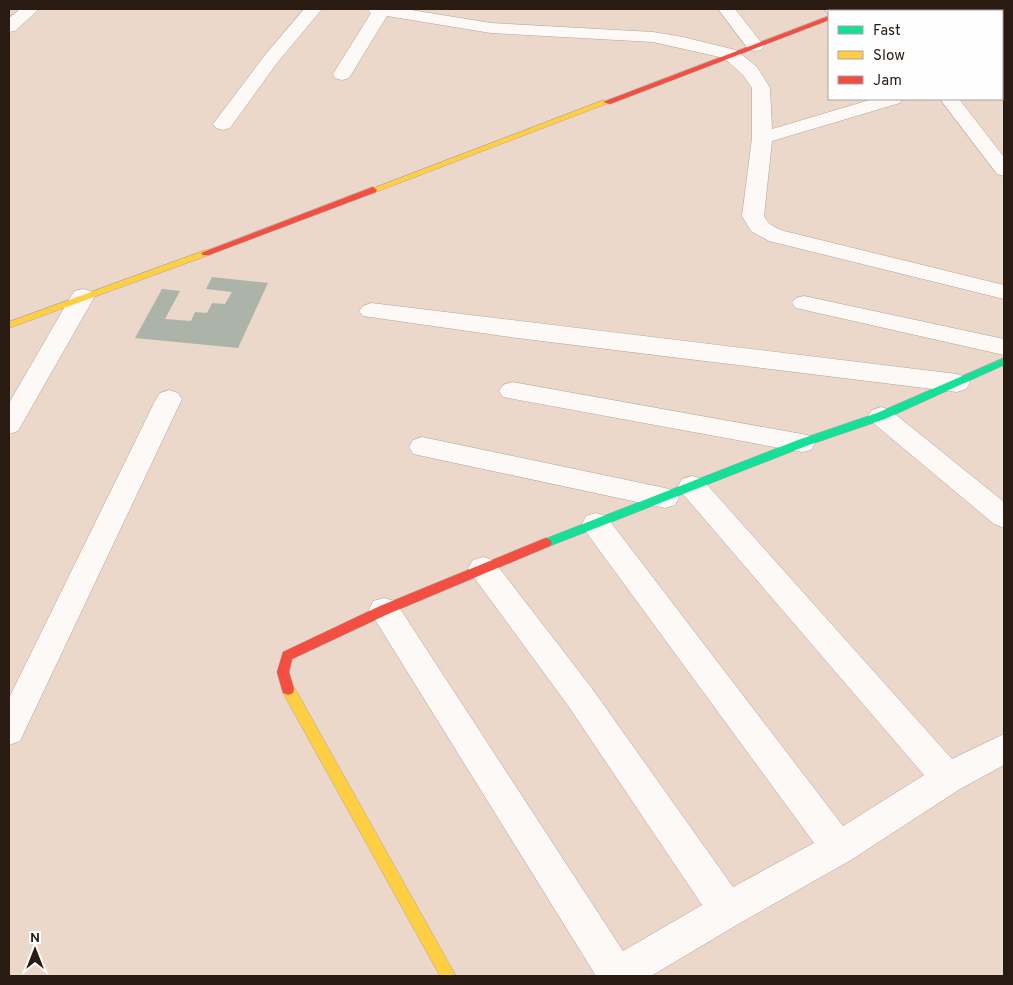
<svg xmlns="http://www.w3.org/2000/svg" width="1013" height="985" viewBox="0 0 1013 985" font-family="Overpass,sans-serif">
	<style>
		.building { fill: #acb3a8 }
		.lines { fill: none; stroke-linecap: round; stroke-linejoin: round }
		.street-casing { stroke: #b2a398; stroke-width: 1 }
		.fast-casing { stroke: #b2a398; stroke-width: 1 }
		.slow-casing { stroke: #b2a398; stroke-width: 1 }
		.jam-casing { stroke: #b2a398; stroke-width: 1 }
		.street { fill: #fcf9f7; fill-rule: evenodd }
		.fast { fill: #16e098; fill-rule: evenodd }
		.slow { fill: #ffcf43; fill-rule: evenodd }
		.jam { fill: #f24e42; fill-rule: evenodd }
	</style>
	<rect width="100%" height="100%" fill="#ecd8ca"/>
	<path class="building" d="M212 277 268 283 238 348 135 338 162 289 180 291 165 319 191 321 195 312 207 313 212 303 225 304 232 292 206 289Z"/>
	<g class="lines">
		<g class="street-casing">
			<path id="street" d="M20 9H39L15 31 9 32V18Z
				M304 9H322L277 63 230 128 223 130 216 128 213 124 216 120 265 55Z
				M367 9H405L491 23 653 32 683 37 736 50 757 67 770 88 772 129 873 99H902L900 103 772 141 764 216C768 225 776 228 784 231L1004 285V299L769 241 751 231 742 216 752 138V88L743 75 724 58 653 42 491 33 387 16 349 78 342 80 335 78 333 74 371 13Z
				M718 9H735L764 46 761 50 755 51 749 50Z
				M824 9H843L845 11H829V14Z
				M863 9H881L883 11H865Z
				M940 99H959L1004 157V176L997 174Z
				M83 289 91 291 95 296 18 431 9 434V403L71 296 75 291Z
				M804 296 1004 339V355L796 308 792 303 796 298Z
				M371 303 957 374 966 377 970 383 966 389 957 392 517 338 363 316 359 311 363 306Z
				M512 382 802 434 811 436 815 443 811 450 802 452 503 397 499 391 503 385Z
				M169 390 178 393 182 399 20 741 9 745V698L156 399 160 393Z
				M881 407 890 410 1004 502V528L994 524 872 422 868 416 872 410Z
				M422 437 665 488 675 491 679 498 675 505 665 508 413 454 409 447 413 440Z
				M692 476 702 479 952 759 1004 734V765L960 789 851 860 740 923 651 976H596L369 610 373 601 384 598 395 601 623 951 702 905 569 707 473 576 468 568 473 560 483 557 493 560 591 687 733 887 814 843 586 532 582 524 586 516 596 513 606 516 843 826 924 775 682 493 678 486 682 479Z"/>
		</g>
		<g class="fast-casing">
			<path id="fast" d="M1004 358V365L885 419 806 446 550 546H542L540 543 542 540 798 440 877 413Z"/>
		</g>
		<g class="slow-casing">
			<path id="slow" d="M604 100 611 102 376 192H370L369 190Z
				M206 250 209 251V255L9 328V322Z
				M288 683 293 685 456 976H440L283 693 282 689 283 685Z"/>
		</g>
		<g class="jam-casing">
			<path id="jam" d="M847 9H857L853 11H844Z
				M829 16V20L610 104 603 102Z
				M373 187 377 190 376 192 209 255H203L201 253Z
				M546 538 550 540 552 543 550 546 388 614 292 659 289 672 294 689 293 693 288 695 283 693 277 672 283 652 380 606Z"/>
		</g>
		<use href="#street" class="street"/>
		<use href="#fast" class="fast"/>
		<use href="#slow" class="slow"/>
		<use href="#jam" class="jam"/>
	</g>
	<rect width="1013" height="985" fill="none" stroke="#291b12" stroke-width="20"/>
	<rect x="828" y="10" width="175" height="90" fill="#fefefe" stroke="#a9a3a0"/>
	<rect x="838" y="26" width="25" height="8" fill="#16e098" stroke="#a9a3a0"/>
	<text x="873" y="35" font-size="15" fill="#291b12">Fast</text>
	<rect x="838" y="51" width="25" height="8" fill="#ffcf43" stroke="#a9a3a0"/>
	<text x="873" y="60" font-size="15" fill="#291b12">Slow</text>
	<rect x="838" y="76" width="25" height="8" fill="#f24e42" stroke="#a9a3a0"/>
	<text x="873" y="85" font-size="15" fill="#291b12">Jam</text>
	<g transform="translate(35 950)" stroke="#fefefe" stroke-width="4" paint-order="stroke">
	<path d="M0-4L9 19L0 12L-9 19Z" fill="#291b12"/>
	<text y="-8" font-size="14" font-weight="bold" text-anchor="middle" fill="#291b12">N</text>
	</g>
</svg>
